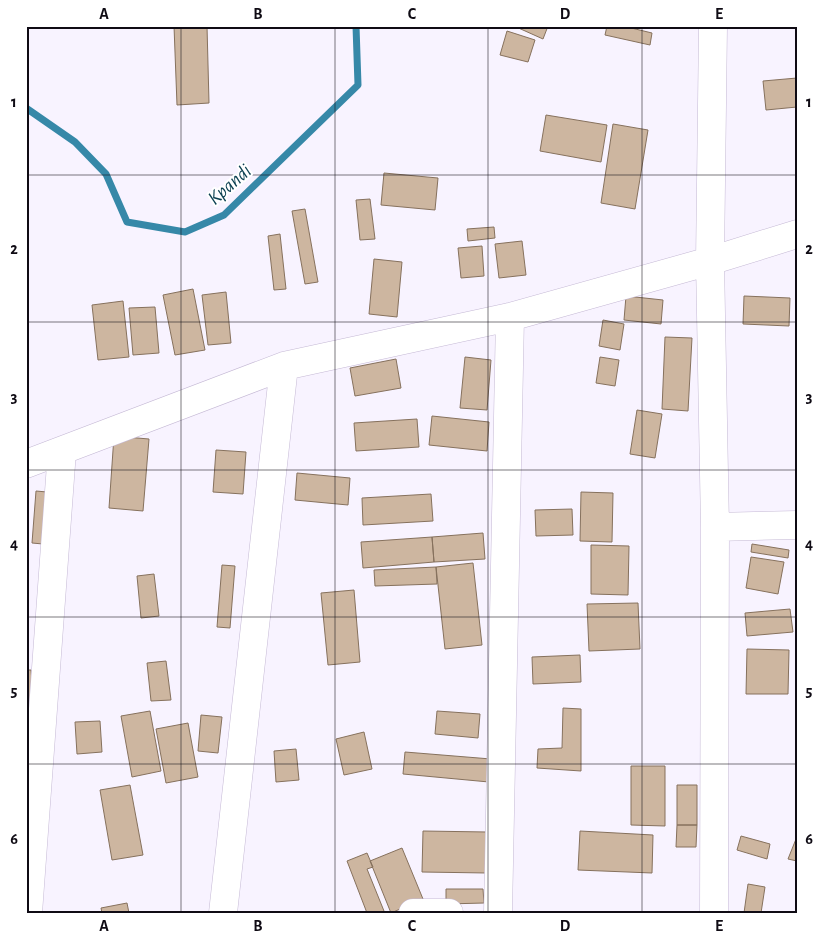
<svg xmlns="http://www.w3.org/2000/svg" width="823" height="939" viewBox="0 0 823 939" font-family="'Alegreya Sans',sans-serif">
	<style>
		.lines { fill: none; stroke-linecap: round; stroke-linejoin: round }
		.stream { stroke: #3688a8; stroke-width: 7 }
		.building { fill: #cdb6a0; stroke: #86715d }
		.minor-casing { stroke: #c5b9d5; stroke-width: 29 }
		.minor { stroke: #fff; stroke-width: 28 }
		.grid { fill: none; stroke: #0f0b14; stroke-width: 1; stroke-opacity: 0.55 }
		.labels { text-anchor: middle; stroke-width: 4; stroke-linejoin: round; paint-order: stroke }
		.water-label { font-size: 20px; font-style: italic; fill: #0a3f50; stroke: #fff }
		.neatline { fill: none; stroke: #0f0b14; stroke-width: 2 }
		.grid-label { font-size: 16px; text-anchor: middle; font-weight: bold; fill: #0f0b14 }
	</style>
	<rect width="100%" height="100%" fill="#f8f3ff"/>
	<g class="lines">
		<path class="stream" d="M26 108 75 142 106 174 127 222 185 232 224 215 358 85 356 26"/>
	</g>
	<path class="building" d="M174 26H207L209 103 177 105Z
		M514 26H548L543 39Z
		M607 26H623L652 33 650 45 605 35Z
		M507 31 535 40 528 62 500 55Z
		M797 78V107L766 110 763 81Z
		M546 115 607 125 601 162 540 151Z
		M613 124 648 130 635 209 601 203Z
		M384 173 438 178 435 210 381 205Z
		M370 199 375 239 360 240 356 200Z
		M305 209 318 282 305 284 292 211Z
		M494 227 495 238 468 241 467 229Z
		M280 234 286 289 274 290 268 236Z
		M522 241 526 275 499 278 495 244Z
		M482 246 484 276 461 278 458 248Z
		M374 259 402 262 397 317 369 314Z
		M193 289 205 350 175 355 163 295Z
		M226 292 231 343 208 345 202 295Z
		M626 296 663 300 661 324 624 320Z
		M744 296 790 298 789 326 743 324Z
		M123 301 129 357 98 360 92 305Z
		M155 307 159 353 133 355 129 308Z
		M603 320 624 324 620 350 599 346Z
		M665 337 692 338 688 411 662 409Z
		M465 357 491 360 487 410 460 408Z
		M600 357 619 360 615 386 596 383Z
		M396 359 401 388 355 396 350 368Z
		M637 410 662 414 655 458 630 454Z
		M432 416 489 422 487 451 429 445Z
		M417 419 419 447 356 451 354 423Z
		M114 436 149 439 143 511 109 508Z
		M216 450 246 452 243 494 213 492Z
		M297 473 350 478 348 505 295 500Z
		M36 491 47 492 43 544 32 543Z
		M581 492 613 493 612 542 580 541Z
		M431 494 433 521 363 525 362 498Z
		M572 509 573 535 536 536 535 510Z
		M483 533 485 559 434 562 432 537Z
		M432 537 434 562 363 568 361 542Z
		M752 544 789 550 788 558 751 552Z
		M591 545 629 546 628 595 591 594Z
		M751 557 784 562 778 594 746 588Z
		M473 563 482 645 445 649 436 567Z
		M222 565 235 566 230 628 217 627Z
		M436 567 437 584 375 586 374 570Z
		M154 574 159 616 141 618 137 576Z
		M354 590 360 662 328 665 321 593Z
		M638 603 640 649 589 651 587 604Z
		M790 609 793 632 747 636 745 613Z
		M747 649 789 650 788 694H746Z
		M580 655 581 682 533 684 532 657Z
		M166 661 171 700 151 701 147 663Z
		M26 670H31L34 704H26Z
		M563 708 581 709V771L537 768 538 749 562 748Z
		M150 711 161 771 132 777 121 716Z
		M437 711 480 714 478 738 435 734Z
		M201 715 222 717 218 753 198 751Z
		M100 721 102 752 77 754 75 722Z
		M188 723 198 777 166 783 156 729Z
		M364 732 372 769 344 775 336 739Z
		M296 749 299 780 276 782 274 751Z
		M405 752 491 759 489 782 403 774Z
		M631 766H665V826L631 825Z
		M130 785 143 855 112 860 100 790Z
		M677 785H697V825H677Z
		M677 825H697L696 847H676Z
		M423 831 487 832V873L422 872Z
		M580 831 653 835 652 873 578 870Z
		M741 836 770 844 767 859 737 850Z
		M796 839 797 840V861L788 859Z
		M402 848 423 899 391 913 370 861Z
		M367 853 373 867 367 869 384 911 380 913H367L347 861Z
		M748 884 765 887 761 913H744Z
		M446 889H483L484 903 446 904Z
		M127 903 129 913H102L101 908Z"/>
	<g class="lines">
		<g class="minor-casing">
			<path id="minor" d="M713 26 710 261 715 527 714 913
				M26 464 284 366 510 317 710 261 797 234
				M715 527 797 525
				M28 913 62 451
				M223 913 284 366
				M413 913H449
				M498 913 510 317"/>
		</g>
		<use href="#minor" class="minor"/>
	</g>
	<path class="grid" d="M181 26V913M335 26V913M488 26V913M642 26V913M26 175H797M26 322H797M26 470H797M26 617H797M26 764H797"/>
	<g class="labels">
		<g class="water-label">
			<text transform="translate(229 184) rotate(-41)" y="7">Kpandi</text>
		</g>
	</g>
	<rect width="823" height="939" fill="none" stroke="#ffffff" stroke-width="55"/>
	<rect x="28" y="28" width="768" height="884" class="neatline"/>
	<g class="grid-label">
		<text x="104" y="19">A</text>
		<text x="258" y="19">B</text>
		<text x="412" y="19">C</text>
		<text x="565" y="19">D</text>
		<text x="719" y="19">E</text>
		<text x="14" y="107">1</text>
		<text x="809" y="107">1</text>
		<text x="14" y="254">2</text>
		<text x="809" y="254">2</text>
		<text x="14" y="402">3</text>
		<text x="809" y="402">3</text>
		<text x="14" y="549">4</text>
		<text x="809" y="549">4</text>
		<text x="14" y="696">5</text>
		<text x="809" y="696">5</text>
		<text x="14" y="844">6</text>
		<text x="809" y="844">6</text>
		<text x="104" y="931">A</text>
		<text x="258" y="931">B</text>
		<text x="412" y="931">C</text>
		<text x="565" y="931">D</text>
		<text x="719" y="931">E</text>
	</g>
</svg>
